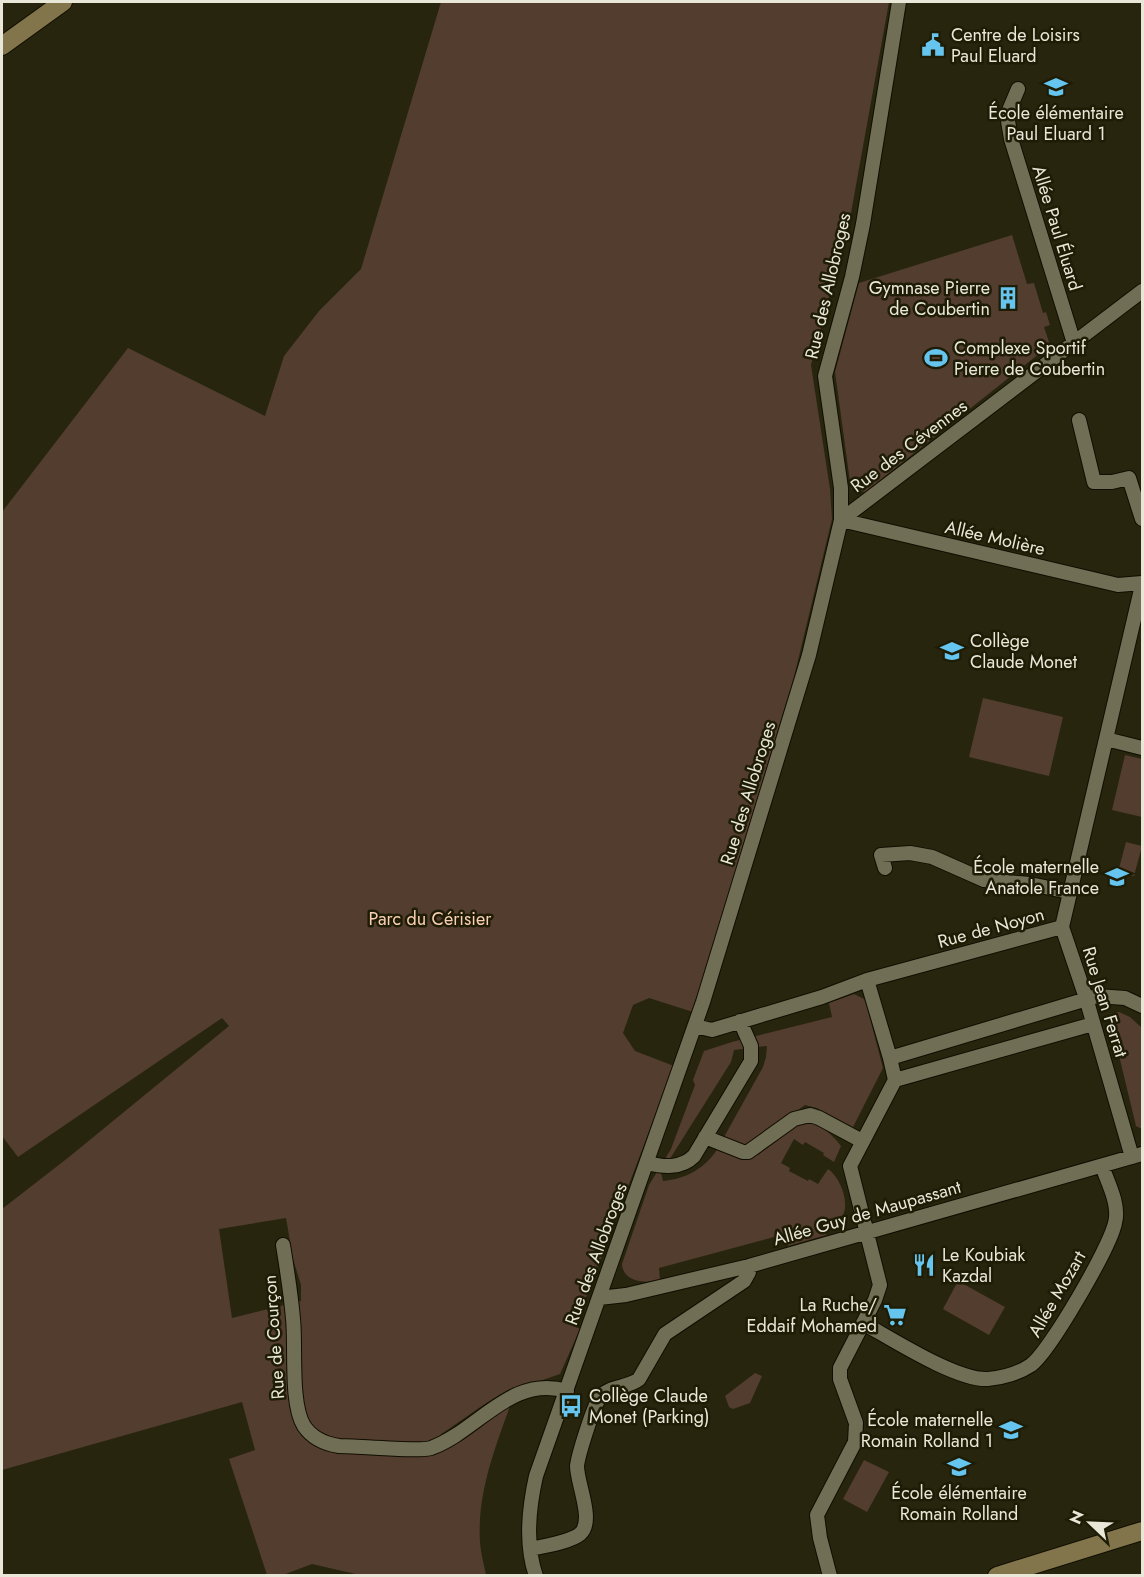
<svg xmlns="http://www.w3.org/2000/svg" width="1144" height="1577" viewBox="0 0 1144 1577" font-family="Jost,sans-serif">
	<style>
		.green { fill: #533d2f; fill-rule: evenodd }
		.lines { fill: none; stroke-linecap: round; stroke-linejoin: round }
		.street-casing { stroke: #100e00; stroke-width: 16 }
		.secondary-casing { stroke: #100e00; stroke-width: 20 }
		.street { stroke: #706e54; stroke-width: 14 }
		.secondary { stroke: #82744b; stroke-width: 18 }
		.labels { text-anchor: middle; stroke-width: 5; stroke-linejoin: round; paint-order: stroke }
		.poi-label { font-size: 18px; fill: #e8e7d8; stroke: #1e1c05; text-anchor: start }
		.street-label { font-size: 18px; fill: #e8e7d8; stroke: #1e1c05 }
		.park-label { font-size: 18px; fill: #facfb3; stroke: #1e1c05 }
	</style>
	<rect width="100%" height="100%" fill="#27250d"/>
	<path class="green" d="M441 2H889L851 213 811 365 830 489 832 519 794 677 693 1012 649 998 633 1005 623 1033 635 1051 674 1066 575 1326 580 1329 560 1374 514 1390V1387C488 1400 466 1418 441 1434L435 1453 457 1442 487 1417 510 1406C494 1451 477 1494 480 1543 481 1554 484 1565 486 1575H360L312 1564 283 1575H267L229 1459 255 1450 242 1402 2 1470V1209L69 1157 229 1026 222 1018 18 1157 2 1136V512L128 348 265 416 284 356 319 311 361 269ZM286 1218 293 1259 301 1285V1301L232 1318 219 1229Z
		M1012 235 1027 284 1034 283 1043 313 1046 312 1050 325 1044 327 1050 345 865 492 851 489 835 372 859 283Z
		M983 698 1063 717 1049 776 969 757Z
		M1125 755 1142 759V817L1112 810Z
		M1126 842 1142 846 1134 876 1118 872Z
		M854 994 864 999 866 1003 883 1068 853 1127 817 1108 805 1105 757 1140 745 1145 724 1137 763 1067 766 1057 767 1046 734 1050 731 1062 661 1173 663 1181C686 1179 706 1168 718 1148L739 1158 758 1155 803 1121C818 1122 832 1134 841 1146L834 1162 823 1155 824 1153 805 1142 803 1145 794 1139 781 1163 790 1168 789 1171 808 1181 809 1179 818 1184 828 1169C839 1176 850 1201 843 1215L828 1222 826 1235 788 1246 785 1234 659 1268 660 1280C645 1284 623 1282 622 1264L649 1185 671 1149 695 1085 693 1080 704 1051 732 1042 832 1017 829 1003Z
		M1119 1012 1130 1017 1142 1028V1129L1136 1126 1109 1014Z
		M958 1281 1005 1307 989 1335 943 1309Z
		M755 1373 762 1376 750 1403 733 1409 729 1407 725 1396Z
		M864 1460 889 1472 867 1512 843 1499Z"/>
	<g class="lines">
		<g class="street-casing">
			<path id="street" d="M1018 89 1007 115 1011 139 1074 343
				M1079 420 1094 482H1112L1129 478 1142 519
				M841 520 1142 291
				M841 520 1118 585 1142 583
				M1106 739 1142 748
				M885 868 881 855 910 853 932 857 984 880 1030 884 1069 892
				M1062 927 1142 585
				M1062 927 1086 998 1132 1157
				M867 980 890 1058 895 1080
				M695 1026 712 1030 822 997 867 980 1062 927
				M890 1058 1097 996 1125 998 1142 1006
				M895 1080 1093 1024
				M705 1137 743 1152H748L794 1119 810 1115 819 1118 862 1141
				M647 1163C663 1167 681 1169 694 1156L751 1061V1046L740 1021
				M283 1245C287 1270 291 1294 293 1319 296 1346 290 1404 304 1426 312 1438 326 1444 339 1446 357 1446 419 1452 431 1448 478 1431 511 1374 567 1391
				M599 1298 626 1295 749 1266 1142 1154
				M863 1323C892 1339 957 1381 988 1379 1002 1378 1019 1373 1031 1365 1050 1351 1110 1247 1115 1223 1120 1205 1108 1183 1102 1166
				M531 1549C544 1546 570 1542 580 1534 595 1521 577 1484 577 1466 578 1456 594 1403 601 1396 610 1386 628 1388 639 1379L665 1334 744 1281 749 1272V1266
				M536 1576C525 1545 529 1507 536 1476L703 1002 809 655 841 520V488L825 376 852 277 863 224 899 2
				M830 1576 820 1538 817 1515 855 1442 856 1423 840 1379V1368L875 1300 880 1285 850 1166 895 1080"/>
		</g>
		<g class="secondary-casing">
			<path id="secondary" d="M2 46 63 2
				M997 1576 1142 1531"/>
		</g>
		<use href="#street" class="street"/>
		<use href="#secondary" class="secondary"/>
	</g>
	<defs>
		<g id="civic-bare" transform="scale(1.8)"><path d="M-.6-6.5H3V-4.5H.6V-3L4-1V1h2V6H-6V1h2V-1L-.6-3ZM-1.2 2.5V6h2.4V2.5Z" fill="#65c5ee" stroke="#1e1c05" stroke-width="2.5" paint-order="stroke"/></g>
		<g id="school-bare" transform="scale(1.8)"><path d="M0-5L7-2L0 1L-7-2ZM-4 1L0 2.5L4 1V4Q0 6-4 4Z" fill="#65c5ee" stroke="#1e1c05" stroke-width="2.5" paint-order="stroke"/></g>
		<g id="building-bare" transform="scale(1.8)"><path d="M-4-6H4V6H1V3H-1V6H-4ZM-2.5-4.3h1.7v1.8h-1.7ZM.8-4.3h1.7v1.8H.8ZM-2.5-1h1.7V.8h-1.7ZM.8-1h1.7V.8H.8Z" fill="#65c5ee" stroke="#1e1c05" stroke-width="2.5" paint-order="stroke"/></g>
		<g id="stadium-bare" transform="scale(1.8)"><path d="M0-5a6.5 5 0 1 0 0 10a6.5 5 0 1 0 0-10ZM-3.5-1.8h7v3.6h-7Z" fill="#65c5ee" stroke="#1e1c05" stroke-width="2.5" paint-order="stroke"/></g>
		<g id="restaurant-bare" transform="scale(1.8)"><path d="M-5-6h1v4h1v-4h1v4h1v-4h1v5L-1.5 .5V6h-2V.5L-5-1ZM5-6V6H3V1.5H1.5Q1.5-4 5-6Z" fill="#65c5ee" stroke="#1e1c05" stroke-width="2.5" paint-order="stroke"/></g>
		<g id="supermarket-bare" transform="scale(1.8)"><path d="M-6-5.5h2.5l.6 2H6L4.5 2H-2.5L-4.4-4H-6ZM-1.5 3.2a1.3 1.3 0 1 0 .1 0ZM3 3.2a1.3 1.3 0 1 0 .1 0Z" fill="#65c5ee" stroke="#1e1c05" stroke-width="2.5" paint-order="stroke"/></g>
		<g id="bus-bare" transform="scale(1.8)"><path d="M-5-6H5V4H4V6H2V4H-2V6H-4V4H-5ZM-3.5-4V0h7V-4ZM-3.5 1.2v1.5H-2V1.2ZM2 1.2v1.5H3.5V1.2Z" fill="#65c5ee" stroke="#1e1c05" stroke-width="2.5" paint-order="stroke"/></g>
	</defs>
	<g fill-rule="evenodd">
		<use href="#civic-bare" x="933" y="45"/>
		<use href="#school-bare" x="1056" y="87"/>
		<use href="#building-bare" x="1008" y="298"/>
		<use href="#stadium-bare" x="936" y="358"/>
		<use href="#school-bare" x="952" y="651"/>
		<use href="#school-bare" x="1117" y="877"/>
		<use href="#restaurant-bare" x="924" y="1265"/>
		<use href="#supermarket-bare" x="895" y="1315"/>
		<use href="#bus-bare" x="571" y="1406"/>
		<use href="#school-bare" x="1011" y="1430"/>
		<use href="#school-bare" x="959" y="1467"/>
	</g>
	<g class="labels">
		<g class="poi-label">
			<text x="951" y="41">Centre de Loisirs<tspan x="951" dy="21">Paul Eluard</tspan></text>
			<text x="1056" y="119" text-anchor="middle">École élémentaire<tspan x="1056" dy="21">Paul Eluard 1</tspan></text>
			<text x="990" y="294" text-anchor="end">Gymnase Pierre<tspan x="990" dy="21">de Coubertin</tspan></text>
			<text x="954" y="354">Complexe Sportif<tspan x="954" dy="21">Pierre de Coubertin</tspan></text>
			<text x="970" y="647">Collège<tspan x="970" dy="21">Claude Monet</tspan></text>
			<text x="1099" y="873" text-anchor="end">École maternelle<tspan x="1099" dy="21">Anatole France</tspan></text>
			<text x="942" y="1261">Le Koubiak<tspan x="942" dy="21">Kazdal</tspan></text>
			<text x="877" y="1311" text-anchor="end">La Ruche/<tspan x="877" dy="21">Eddaif Mohamed</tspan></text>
			<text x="589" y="1402">Collège Claude<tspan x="589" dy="21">Monet (Parking)</tspan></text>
			<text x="993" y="1426" text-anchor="end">École maternelle<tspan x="993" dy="21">Romain Rolland 1</tspan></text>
			<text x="959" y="1499" text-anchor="middle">École élémentaire<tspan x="959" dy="21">Romain Rolland</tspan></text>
		</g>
		<g class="street-label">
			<text transform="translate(1057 228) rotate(73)" y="6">Allée Paul Éluard</text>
			<text transform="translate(828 286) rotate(-77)" y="6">Rue des Allobroges</text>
			<text transform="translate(909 446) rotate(-37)" y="6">Rue des Cévennes</text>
			<text transform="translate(995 538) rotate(13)" y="6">Allée Molière</text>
			<text transform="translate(748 793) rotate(-73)" y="6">Rue des Allobroges</text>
			<text transform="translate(991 928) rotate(-15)" y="6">Rue de Noyon</text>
			<text transform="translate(1105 1002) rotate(73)" y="6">Rue Jean Ferrat</text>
			<text transform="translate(867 1213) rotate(-16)" y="6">Allée Guy de Maupassant</text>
			<text transform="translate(596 1254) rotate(-70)" y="6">Rue des Allobroges</text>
			<text transform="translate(1057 1294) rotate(-60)" y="6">Allée Mozart</text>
			<text transform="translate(274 1337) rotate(-94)" y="6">Rue de Courçon</text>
		</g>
		<g class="park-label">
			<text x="430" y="925">Parc du Cérisier</text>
		</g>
	</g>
	<rect width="1144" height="1577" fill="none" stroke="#e8e7d8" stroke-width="6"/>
	<g transform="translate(1090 1523) rotate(293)" stroke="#1e1c05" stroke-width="4.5" paint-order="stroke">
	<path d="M0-4.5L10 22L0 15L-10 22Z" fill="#e8e7d8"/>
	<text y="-9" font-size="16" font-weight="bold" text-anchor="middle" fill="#e8e7d8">N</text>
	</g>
</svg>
